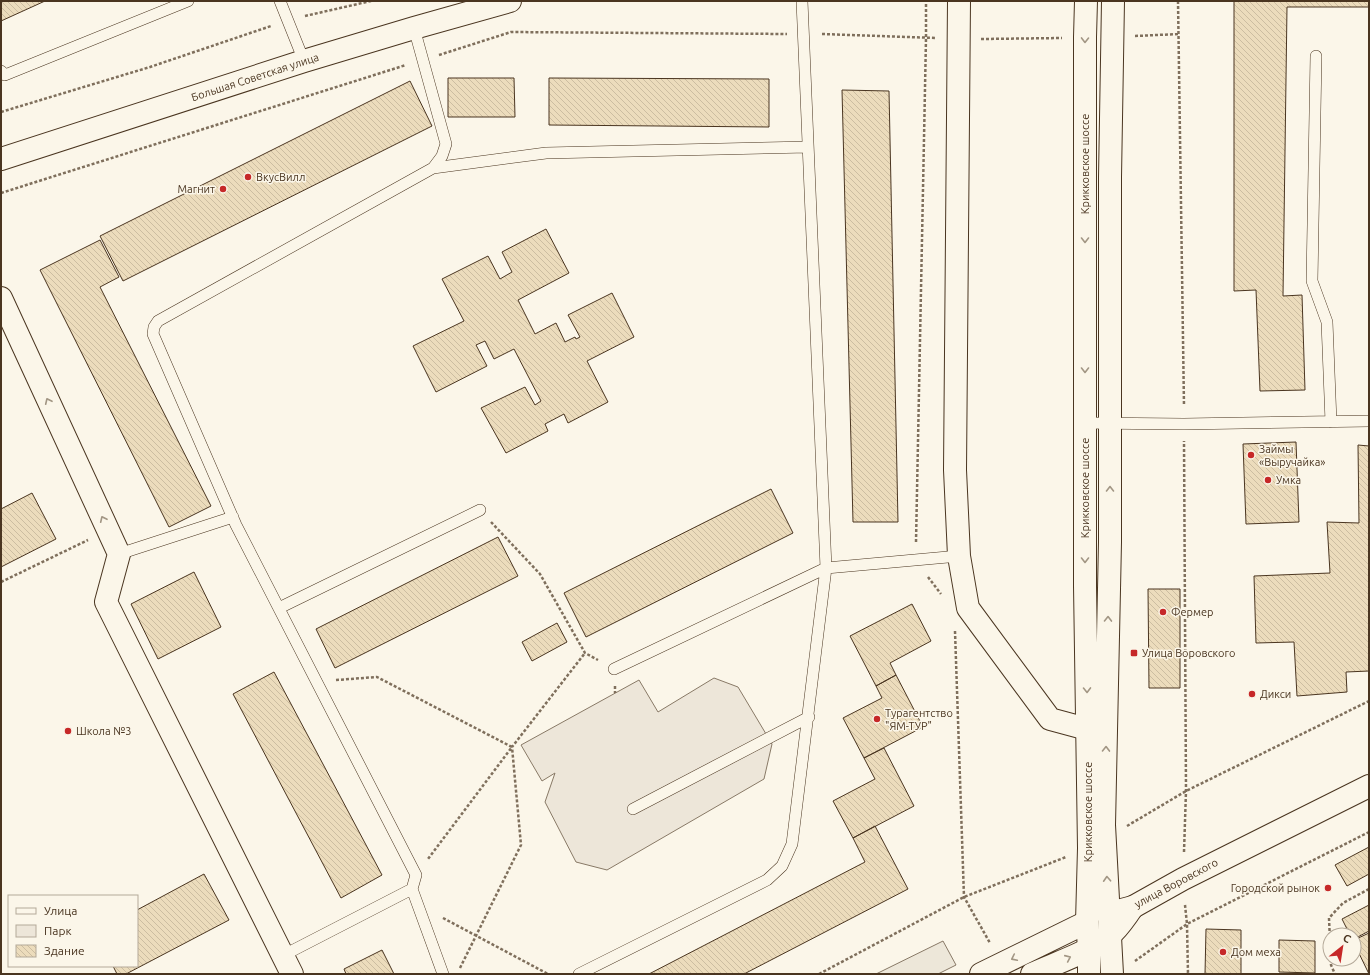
<svg xmlns="http://www.w3.org/2000/svg" width="1370" height="975" viewBox="0 0 1370 975" font-family="Ubuntu,sans-serif">
	<style>
		.green { fill: #ede6d9; stroke: #887966 }
		.parking { fill: #ede7d9; stroke: #887966 }
		.building { fill: url(#building-back-hatch); stroke: #4a3520 }
		.lines { fill: none; stroke-linecap: round; stroke-linejoin: round }
		.service-casing { stroke: #4a3520; stroke-width: 12 }
		.minor-casing { stroke: #4a3520; stroke-width: 24 }
		.tertiary-casing { stroke: #4a3520; stroke-width: 24 }
		.secondary-casing { stroke: #4a3520; stroke-width: 24 }
		.path { stroke: #7f6f5c; stroke-width: 2.5; stroke-dasharray: 3 2; stroke-linecap: butt }
		.service { stroke: #fbf6e9; stroke-width: 11 }
		.minor { stroke: #fbf6e9; stroke-width: 22 }
		.tertiary { stroke: #fbf6e9; stroke-width: 22 }
		.secondary { stroke: #fbf6e9; stroke-width: 22 }
		.oneway { stroke: #a29684 }
		.poi-dot { fill: #c62828; stroke: #fbf6e9; stroke-width: 1.5 }
		.labels { text-anchor: middle; stroke-width: 3; stroke-linejoin: round; paint-order: stroke }
		.street-label { font-size: 11px; fill: #4a3520; stroke: #fbf6e9 }
		.poi-label { font-size: 11px; fill: #4a3520; stroke: #fbf6e9; text-anchor: start }
	</style>
	<defs>
		<pattern id="building-back-hatch" width="6" height="6" patternUnits="userSpaceOnUse"><rect width="6" height="6" fill="#ecdcbc"/><path d="M-1 5l2 2M0 0l6 6M5-1l2 2" fill="none" stroke="#ccbda1"/></pattern>
	</defs>
	<rect width="100%" height="100%" fill="#fbf6e9"/>
	<path class="green" d="M714 678 738 687 772 744 764 779 607 870 576 862 545 802 555 773 542 781 521 745 639 680 658 712Z"/>
	<path class="parking" d="M943 941 956 965 938 974H876Z"/>
	<path class="building" d="M1 1H45L1 21Z
		M1234 1H1369V7H1287L1283 296 1302 295 1305 390 1260 391 1256 290 1234 291Z
		M448 78H514L515 117H448Z
		M549 78 769 79V127L549 125Z
		M410 81 432 126 123 281 100 236Z
		M842 90 889 91 898 522H853Z
		M546 229 569 273 518 300 535 334 556 323 565 342 575 337 576 339 580 337 568 315 612 293 634 337 587 361 608 402 568 423 564 414 545 424 548 431 506 453 481 408 525 387 535 405 541 401 514 349 494 359 485 341 476 345 487 366 436 392 413 346 464 321 442 279 488 256 500 279 512 272 502 252Z
		M100 240 119 277 100 287 211 506 169 527 40 270Z
		M1296 442 1299 522 1246 524 1243 444Z
		M1358 445 1369 446V671L1346 672 1347 692 1297 696 1294 642 1256 643 1254 576 1330 573 1327 522 1359 523Z
		M771 489 793 533 586 637 564 593Z
		M32 493 56 539 1 567V509Z
		M498 537 518 576 335 668 316 629Z
		M194 572 221 627 158 659 131 604Z
		M1148 589H1180V688H1149Z
		M912 604 931 641 890 663 896 675 876 686 850 636Z
		M557 623 567 642 532 661 522 642Z
		M274 672 382 875 341 898 233 694Z
		M896 675 923 727 864 758 843 718 882 698 876 686Z
		M884 748 914 806 853 838 833 801 875 779 864 758Z
		M875 826 908 889 744 974H649L865 862 853 838Z
		M1369 847V874L1347 886 1335 865Z
		M204 874 229 920 126 974H117L113 966H137V910Z
		M1369 905V931L1354 939V935H1350L1342 919Z
		M1206 929 1241 930V974H1205Z
		M1369 933V974L1354 943V940Z
		M1279 940 1315 941V973L1279 972Z
		M382 950 394 974H346L344 969Z"/>
	<g class="lines">
		<g class="service-casing">
			<path id="service" d="M280 1 304 61
				M414 28 446 144 442 156 433 168 158 321 154 327 153 334 236 525 416 875 412 889 443 974
				M1316 56 1312 281 1327 322 1331 422
				M1 71 5 75 188 1
				M433 168 546 153 808 147
				M1085 423 1184 424 1369 421
				M119 554 233 517
				M279 608 480 510
				M614 669 826 568 802 1
				M633 809 809 717
				M282 956 412 889
				M579 974 767 880 782 866 792 844 826 568 959 556"/>
		</g>
		<g class="minor-casing">
			<path id="minor" d="M959 1 955 470 959 556 968 608 1050 719 1087 729
				M1 159 304 61 414 28 510 1
				M1 298 119 554 106 602 292 974
				M1114 912 1133 907 1183 879 1369 786"/>
		</g>
		<g class="tertiary-casing">
			<path id="tertiary" d="M981 974 1087 922
				M1032 974C1056 963 1090 952 1110 935 1119 928 1126 916 1133 907"/>
		</g>
		<g class="secondary-casing">
			<path id="secondary" d="M1086 1 1085 37V586L1089 848 1087 922 1089 948V974
				M1112 974 1104 825 1110 542V177L1113 1"/>
		</g>
		<path class="path" d="M1178 1 1184 406
			M305 16 371 1
			M822 34 936 38
			M1135 36 1179 34
			M981 39 1062 38
			M439 55 511 32 787 34
			M1 112 150 67 271 26
			M1 193 406 65
			M491 522 540 574 585 653 598 660
			M916 542 926 38V1
			M928 577 941 594
			M1 582 88 540
			M955 631 964 897 990 943
			M336 680 377 677 512 747 428 859
			M615 686V693
			M1127 826 1186 791 1369 701
			M1184 852 1186 791 1184 441
			M1185 905 1187 924 1188 974
			M443 918 548 974
			M1330 941 1329 918 1343 903 1369 889
			M1331 959V965L1335 974
			M1135 961 1187 924 1369 832
			M460 968 521 845 512 747 585 653
			M819 974 964 897 1066 857"/>
		<use href="#service" class="service"/>
		<use href="#minor" class="minor"/>
		<use href="#tertiary" class="tertiary"/>
		<use href="#secondary" class="secondary"/>
	</g>
	<defs><path id="oneway-chevron" d="M-2-3.5L2.5 0L-2 3.5" fill="none" stroke-width="1.6" stroke-linecap="round" stroke-linejoin="round"/></defs>
	<g class="oneway">
		<use href="#oneway-chevron" transform="translate(1085 40) rotate(91)"/>
		<use href="#oneway-chevron" transform="translate(1085 240) rotate(90)"/>
		<use href="#oneway-chevron" transform="translate(1085 370) rotate(90)"/>
		<use href="#oneway-chevron" transform="translate(48 401) rotate(-115)"/>
		<use href="#oneway-chevron" transform="translate(1110 489) rotate(-90)"/>
		<use href="#oneway-chevron" transform="translate(103 519) rotate(-115)"/>
		<use href="#oneway-chevron" transform="translate(1085 560) rotate(90)"/>
		<use href="#oneway-chevron" transform="translate(1108 619) rotate(-89)"/>
		<use href="#oneway-chevron" transform="translate(1087 690) rotate(89)"/>
		<use href="#oneway-chevron" transform="translate(1106 749) rotate(-89)"/>
		<use href="#oneway-chevron" transform="translate(1107 879) rotate(-93)"/>
		<use href="#oneway-chevron" transform="translate(1014 958) rotate(154)"/>
		<use href="#oneway-chevron" transform="translate(1068 958) rotate(-24)"/>
	</g>
	<g class="poi-dot">
		<circle cx="248" cy="177" r="4"/>
		<circle cx="223" cy="189" r="4"/>
		<circle cx="1251" cy="455" r="4"/>
		<circle cx="1268" cy="480" r="4"/>
		<circle cx="1163" cy="612" r="4"/>
		<rect x="1130" y="649" width="8" height="8" rx="2"/>
		<circle cx="1252" cy="694" r="4"/>
		<circle cx="877" cy="719" r="4"/>
		<circle cx="68" cy="731" r="4"/>
		<circle cx="1328" cy="888" r="4"/>
		<circle cx="1223" cy="952" r="4"/>
	</g>
	<g class="labels">
		<g class="street-label">
			<text transform="translate(255 77) rotate(-18)" y="4">Большая Советская улица</text>
			<text transform="translate(1085 164) rotate(-90)" y="4">Крикковское шоссе</text>
			<text transform="translate(1085 488) rotate(-90)" y="4">Крикковское шоссе</text>
			<text transform="translate(1088 812) rotate(-90)" y="4">Крикковское шоссе</text>
			<text transform="translate(1176 883) rotate(-28)" y="4">улица Воровского</text>
		</g>
		<g class="poi-label">
			<text x="256" y="181">ВкусВилл</text>
			<text x="215" y="193" text-anchor="end">Магнит</text>
			<text x="1259" y="453">Займы<tspan x="1259" dy="13">«Выручайка»</tspan></text>
			<text x="1276" y="484">Умка</text>
			<text x="1171" y="616">Фермер</text>
			<text x="1142" y="657">Улица Воровского</text>
			<text x="1260" y="698">Дикси</text>
			<text x="885" y="717">Турагентство<tspan x="885" dy="13">"ЯМ-ТУР"</tspan></text>
			<text x="76" y="735">Школа №3</text>
			<text x="1320" y="892" text-anchor="end">Городской рынок</text>
			<text x="1231" y="956">Дом меха</text>
		</g>
	</g>
	<rect width="1370" height="975" fill="none" stroke="#4a3520" stroke-width="4"/>
	<rect x="8" y="895" width="130" height="72" fill="#fbf6e9" stroke="#b4a999"/>
	<rect x="16" y="908" width="20" height="6" fill="#fbf6e9" stroke="#b4a999"/>
	<text x="44" y="915" font-size="12" fill="#4a3520">Улица</text>
	<rect x="16" y="925" width="20" height="12" fill="#ede6d9" stroke="#b4a999"/>
	<text x="44" y="935" font-size="12" fill="#4a3520">Парк</text>
	<rect x="16" y="945" width="20" height="12" fill="url(#building-back-hatch)" stroke="#b4a999"/>
	<text x="44" y="955" font-size="12" fill="#4a3520">Здание</text>
	<g transform="translate(1342 947) rotate(30)"><circle r="19" fill="#fbf6e9" stroke="#b4a999"/>
	<path d="M0-3L7 15L0 10L-7 15Z" fill="#c62828"/>
	<text y="-6" font-size="11" font-weight="bold" text-anchor="middle" fill="#4a3520">С</text>
	</g>
</svg>
